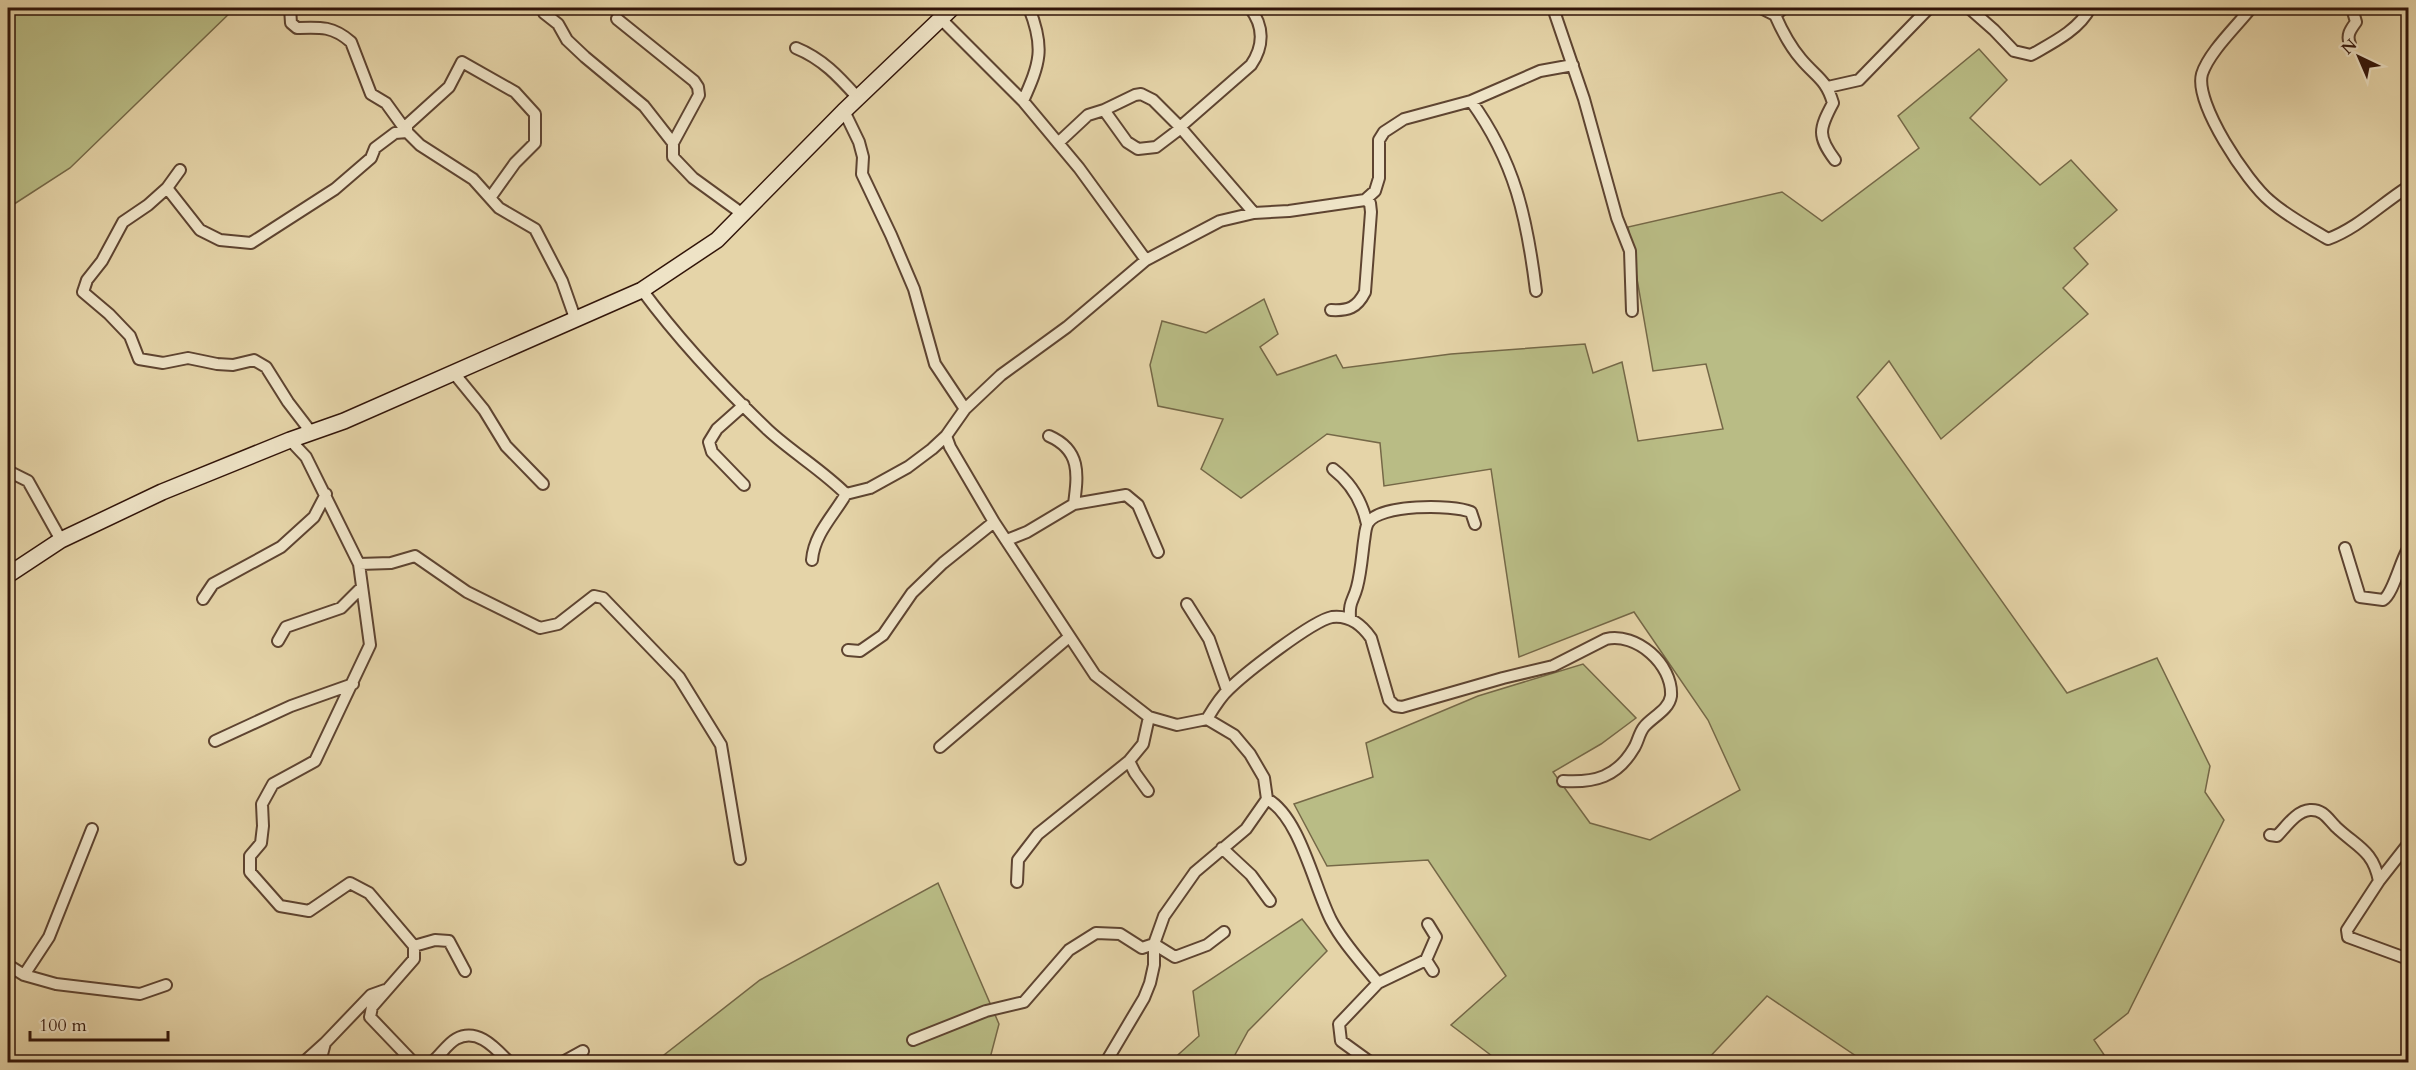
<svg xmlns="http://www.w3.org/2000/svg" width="2416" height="1070" viewBox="0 0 2416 1070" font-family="Cardo,serif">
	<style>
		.green { fill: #b9bc85; stroke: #756847; stroke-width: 1.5 }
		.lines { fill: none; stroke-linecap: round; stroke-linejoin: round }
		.street-casing { stroke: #5e4431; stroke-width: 14 }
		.secondary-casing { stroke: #311409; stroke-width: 18 }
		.street { stroke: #eee3c6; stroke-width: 10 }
		.secondary { stroke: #eee3c6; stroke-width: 15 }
	</style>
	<rect width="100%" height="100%" fill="#e5d4a8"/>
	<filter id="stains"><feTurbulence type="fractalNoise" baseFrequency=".00333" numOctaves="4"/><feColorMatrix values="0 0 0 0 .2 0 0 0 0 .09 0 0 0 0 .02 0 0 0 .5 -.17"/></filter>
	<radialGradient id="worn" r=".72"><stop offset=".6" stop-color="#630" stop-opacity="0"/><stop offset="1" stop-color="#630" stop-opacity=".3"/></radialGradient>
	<path class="green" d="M8 8H235L70 168 8 208Z
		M1979 49 2007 80 1970 118 2040 185 2071 160 2117 210 2074 248 2088 264 2063 288 2088 314 1941 439 1889 361 1857 397 2067 693 2157 658 2210 766 2205 792 2224 820 2128 1013 2094 1040 2109 1062H1865L1767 996 1705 1062H1500L1451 1025 1506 976 1428 860 1327 866 1294 804 1373 777 1366 743 1478 696 1583 664 1636 718 1601 744 1553 772 1590 823 1650 840 1740 790 1708 720 1634 612 1519 657 1491 469 1384 486 1380 443 1327 434 1241 498 1201 469 1223 419 1158 406 1150 365 1162 321 1206 333 1264 299 1278 334 1260 347 1277 375 1336 355 1343 368 1451 354 1585 344 1593 373 1622 362 1638 441 1723 429 1706 364 1653 371 1628 227 1782 192 1822 221 1919 148 1898 116Z
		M938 883 999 1024 989 1062H655L760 980Z
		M1302 919 1327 951 1248 1031 1231 1062H1170L1199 1036 1193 991Z"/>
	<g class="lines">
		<g class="street-casing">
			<path id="street" d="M543 8 544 13 558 24 567 40 585 57 644 106 673 143
				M1553 8 1584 99 1617 218 1630 251 1632 311
				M1761 8 1775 15
				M1784 8 1775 15C1782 31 1789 45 1801 59 1816 77 1826 79 1833 103 1819 129 1817 136 1835 160
				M1969 8 1994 30 2014 51 2031 55C2052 43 2079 30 2090 8
				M2251 8C2237 26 2209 52 2202 74 2194 103 2247 182 2270 201 2287 216 2308 227 2328 239 2358 228 2381 204 2408 187
				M617 19 694 81 698 87 699 95 673 143V157L693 178 744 215
				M941 19 1023 101 1079 168 1146 260
				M2350 44C2346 35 2351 29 2356 22L2352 8
				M796 48C823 59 839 77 858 98
				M1828 87 1859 80 1929 8
				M1023 101C1040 63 1045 48 1029 8
				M1471 101C1515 162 1527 218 1536 291
				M1104 110 1127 142 1138 149 1156 147 1181 128
				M844 111 859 142 863 157 862 174 891 235 914 289 935 364 965 409
				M1180 127 1251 65C1264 46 1264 26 1250 8
				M1058 143 1088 115 1104 110 1135 95 1141 94 1153 100 1180 127 1254 213
				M180 170 167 188 148 205 123 222 102 261 87 280 83 292 109 314 130 336 139 359 163 363 188 358 217 364 233 365 254 360 266 367 288 402 311 432
				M167 188 200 230 220 240 251 243 335 189 371 158 375 148 395 133 407 132 386 103 371 94 351 42C333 26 320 27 297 28L291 23 290 8
				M490 198 515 163 535 143V114L515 92 462 62 449 87 407 125V132L420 145 473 179 499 208 535 229 562 281 575 318
				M642 290C679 340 723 387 768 430 793 453 822 470 846 494
				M1331 310C1348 311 1357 308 1365 292L1371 212 1370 203 1365 200
				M453 372 484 410 506 446 543 484
				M946 436 950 447 994 522 1095 675 1149 717 1177 725 1207 719 1234 735 1250 754 1264 778 1267 799 1246 829 1195 872 1164 916 1154 944V965L1150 983 1144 998 1106 1062
				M1049 436C1081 450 1078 474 1074 504
				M290 440 306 457 359 564 370 645 315 761 273 784 262 804 263 826 261 843 250 856V872L280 906 309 911 350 883 369 893 414 946V959L372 1007 370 1017 413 1062
				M1333 469C1351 483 1362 501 1367 524
				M8 471 28 481 61 540
				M744 485 712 452 709 442 717 429 744 405
				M1007 540 1027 532 1074 504 1126 495 1138 505 1158 552
				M2345 548 2360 597 2383 600C2393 594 2400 562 2408 549
				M812 560C814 534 834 515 846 494L870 488 908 467 932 449 946 436 965 409 1001 375 1067 327 1146 260 1220 221 1254 213 1289 211 1365 200 1375 191 1379 178V140L1384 132 1404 119 1471 101 1540 71 1573 65
				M359 564 391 563 415 556 467 592 540 628 558 624 594 596 603 598 679 677 721 745 740 859
				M203 599 213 584 281 547 314 517 326 494
				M1187 604 1209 639 1227 690
				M1350 618C1349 601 1353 602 1357 587 1361 572 1362 556 1364 541 1365 536 1365 528 1368 523 1379 504 1452 504 1471 512L1475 524
				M278 641 286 627 341 608 362 587
				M848 650 860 651 883 635 912 593 943 563 994 522
				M1207 719C1213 709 1220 697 1229 689 1245 673 1312 621 1332 617 1349 615 1362 625 1371 638L1389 700 1395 706 1402 707 1503 678 1553 666 1606 639C1636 632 1673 664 1671 696 1669 710 1652 717 1644 727 1639 733 1638 742 1634 748 1617 777 1595 783 1563 781
				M215 741 291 706 353 684
				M940 747 1069 637
				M1148 791 1135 773 1129 761 1143 744 1149 717
				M1267 799C1300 817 1314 887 1331 920 1343 943 1362 963 1378 983
				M2270 835 2277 836C2286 827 2296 811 2310 810 2323 809 2328 819 2336 827 2357 847 2373 850 2379 881
				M2408 844 2379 881 2347 930 2348 937 2408 959
				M1222 848 1251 875 1270 901
				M1017 882 1018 860 1038 834 1129 761
				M414 946 435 940 449 941 465 971
				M1426 960 1433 971
				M8 965 24 975 56 984 140 994 166 985
				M24 975 49 937 92 829
				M913 1040 986 1011 1024 1002 1069 950 1096 933 1120 934 1142 948 1154 944 1175 957 1207 945 1224 932
				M2408 1047V1050
				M304 1062 325 1043
				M320 1062 325 1043 371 995 385 990
				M432 1062C440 1056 447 1044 456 1039 478 1027 496 1049 509 1062
				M563 1062 583 1051
				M1370 1062 1341 1041 1339 1024 1378 983 1426 960 1436 937 1428 924"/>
		</g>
		<g class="secondary-casing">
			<path id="secondary" d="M8 575 61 540 162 492 290 440 344 421 642 290 717 240 844 111 952 8"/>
		</g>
		<use href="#street" class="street"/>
		<use href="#secondary" class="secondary"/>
	</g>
	<rect width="2416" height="1070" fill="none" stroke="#e5d4a8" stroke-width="30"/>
	<rect x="9" y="9" width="2398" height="1052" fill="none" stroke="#311409" stroke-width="3"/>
	<rect x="15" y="15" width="2386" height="1040" fill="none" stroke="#311409" stroke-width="1.5"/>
	<g transform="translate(2359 57) rotate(316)" stroke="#eee3c6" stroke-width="4.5" paint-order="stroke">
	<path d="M0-4.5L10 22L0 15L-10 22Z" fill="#311409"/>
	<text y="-9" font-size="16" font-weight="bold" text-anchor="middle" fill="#311409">N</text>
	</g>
	<path d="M30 1031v9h138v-9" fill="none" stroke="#311409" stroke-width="3"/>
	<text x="39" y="1031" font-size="18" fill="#311409" stroke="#eee3c6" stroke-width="4.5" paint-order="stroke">100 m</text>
	<rect width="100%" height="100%" filter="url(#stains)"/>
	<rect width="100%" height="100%" fill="url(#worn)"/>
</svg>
